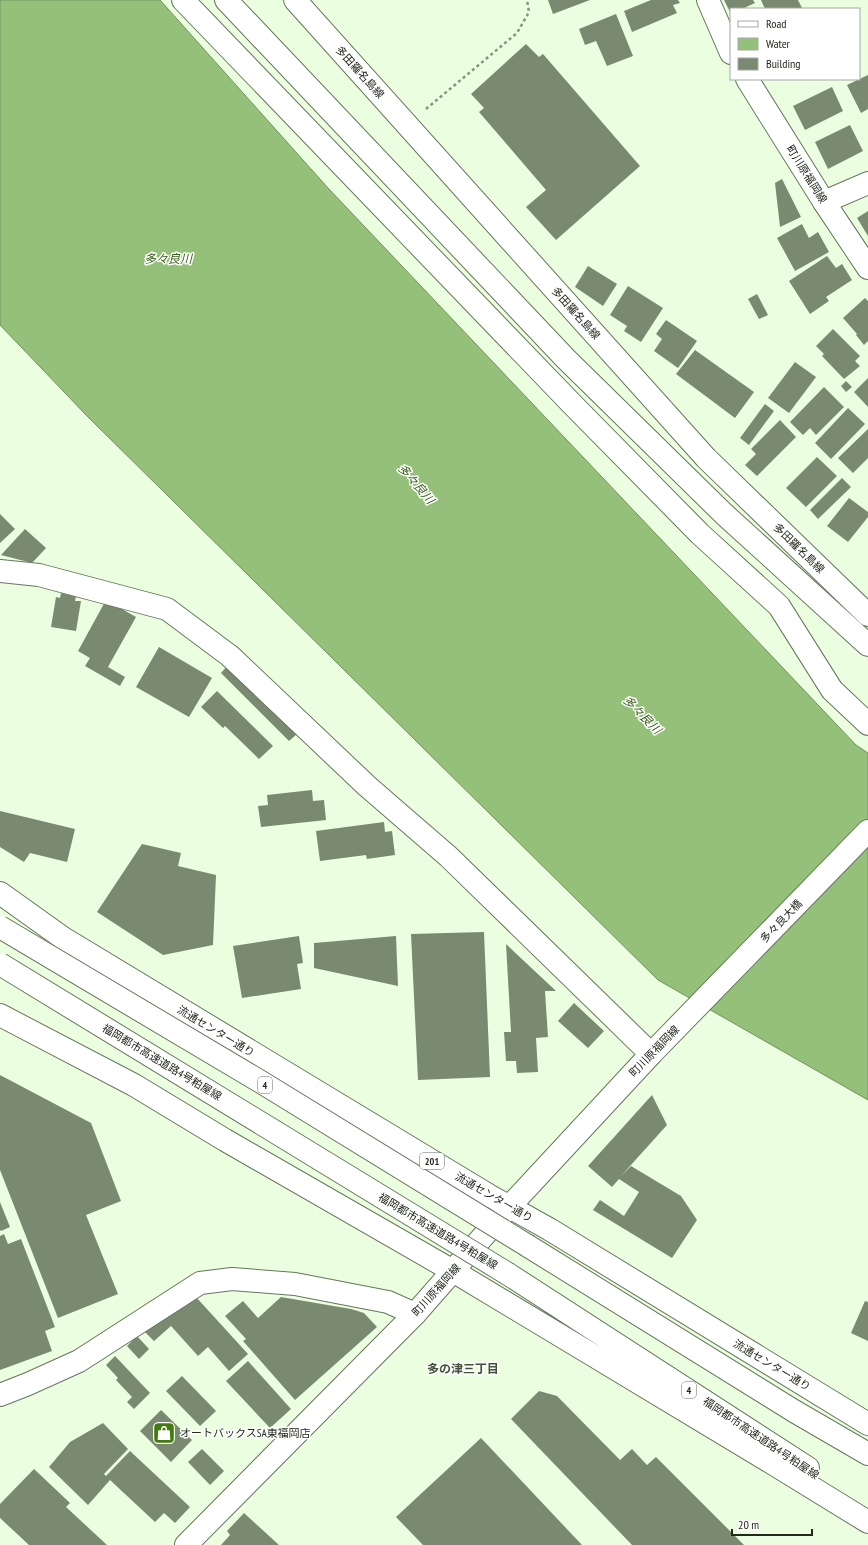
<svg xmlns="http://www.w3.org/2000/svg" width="868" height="1545" viewBox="0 0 868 1545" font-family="'PT Sans Narrow','Noto Sans JP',sans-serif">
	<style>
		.water { fill: #95c07a; stroke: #72925e }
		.building { fill: #798a70 }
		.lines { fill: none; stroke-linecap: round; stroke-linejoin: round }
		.street-casing { stroke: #66775d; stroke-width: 24 }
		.secondary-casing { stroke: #66775d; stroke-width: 24 }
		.highway-casing { stroke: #66775d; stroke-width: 24 }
		.path { stroke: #87947f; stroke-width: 2.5; stroke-dasharray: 3 3; stroke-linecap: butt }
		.street { stroke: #fff; stroke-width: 22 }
		.secondary { stroke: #fff; stroke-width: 22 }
		.highway { stroke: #fff; stroke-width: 22 }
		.highway-bridge-casing { stroke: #66775d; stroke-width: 24; stroke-linecap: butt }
		.highway-bridge { stroke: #fff; stroke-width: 22 }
		.labels { text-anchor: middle; stroke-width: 3; stroke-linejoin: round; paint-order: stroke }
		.shield { fill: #fff; stroke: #646861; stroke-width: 1 }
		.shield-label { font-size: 10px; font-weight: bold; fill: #21281d }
		.street-label { font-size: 11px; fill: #21281d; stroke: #fff }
		.poi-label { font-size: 11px; fill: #21281d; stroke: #fff; text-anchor: start }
		.water-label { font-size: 12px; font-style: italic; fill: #386019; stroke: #fff }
		.neighbourhood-label { font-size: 12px; font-weight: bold; fill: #43533a; stroke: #fff }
	</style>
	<rect width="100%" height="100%" fill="#ebfee0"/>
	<path class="water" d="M0 0H160L328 188 856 745 868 753V1100L658 980 87 416 0 325Z"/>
	<path class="building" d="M548 0H590L553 14Z
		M651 0H678L680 3 673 5 677 13 632 32 624 11Z
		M724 0H753L755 3 742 9H731V14Z
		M761 0H798L802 8 765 9Z
		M616 14 633 56 607 66 596 41 585 45 579 29Z
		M526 44 539 57 543 54 640 166 556 240 526 207 546 190 479 112 484 108 471 94Z
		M868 75V109L861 113 847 85Z
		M832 87 843 111 805 130 793 106Z
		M850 125 863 151 828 169 815 142Z
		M782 179 801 217 780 227 775 183Z
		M868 211V236L857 218Z
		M802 224 809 238 818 232 829 252 795 271 777 238Z
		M827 256 836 268 842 264 852 280 826 297 829 301 810 314 789 281Z
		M588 266 617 284 603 306 575 287Z
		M628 286 663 308 641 342 624 331 627 326 610 315Z
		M757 294 768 315 759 319 748 299Z
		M865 298 868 301V341L864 345 856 335 857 334 843 318Z
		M666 320 697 341 678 368 654 351 662 339 656 334Z
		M833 329 860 356 855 361 860 366 844 379 822 356 824 354 816 346Z
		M695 350 754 392 735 418 676 374Z
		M795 362 816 377 789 413 768 398Z
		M868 378V407L854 392Z
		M846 381 852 387 846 392 841 386Z
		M824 387 844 407 816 435 810 428 803 435 790 422Z
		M765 404 774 411 749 445 740 438Z
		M848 408 865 424 831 459 815 443Z
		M780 420 796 437 757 476 745 465 756 454 751 449Z
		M868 429V458L853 473 838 458Z
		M817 457 837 476 806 507 786 488Z
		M842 478 851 487 818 519 810 510Z
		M849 498 868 512V517L848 542 827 526Z
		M0 514 15 529 0 543Z
		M25 529 46 548 32 563 1 555Z
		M61 593 76 596 75 601H81L76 631 51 627 56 597 60 598Z
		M106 600 136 617 108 667 125 677 120 686 85 666 90 658 78 651Z
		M159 647 212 678 189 717 136 687Z
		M228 665 297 734 289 741 221 673Z
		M217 691 273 746 259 759 225 726 223 728 201 707Z
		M312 790 313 801 324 800 326 820 261 827 258 806 268 805 267 795Z
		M0 811 75 829 67 862 30 853 24 862 0 847Z
		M384 822 385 832 392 831 395 855 367 859 366 855 320 861 316 831Z
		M142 844 181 853 178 866 216 875 213 945 163 955 97 912Z
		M484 932 490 1077 418 1080 411 934Z
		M299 936 303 963 297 964 301 989 242 998 233 946Z
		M396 936 398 986 314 968V943Z
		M506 944 556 991H545L548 1037 536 1038 538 1072 517 1073 516 1061H506L504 1032H511Z
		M574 1003 604 1031 588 1048 558 1021Z
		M0 1075 91 1123 121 1201 86 1215 118 1294 58 1318 0 1170Z
		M652 1095 667 1125 621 1176 631 1166 681 1196 697 1220 672 1258 593 1210 600 1200 624 1216 639 1192 619 1179 612 1187 588 1166Z
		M0 1202 10 1227 1 1231 0 1230Z
		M4 1234 8 1244 21 1239 55 1327 45 1331 52 1351 0 1370V1236Z
		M196 1297 248 1354 229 1371 208 1347 198 1356 171 1326 154 1341 144 1331Z
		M281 1297 351 1309 364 1313 377 1327 295 1400 243 1341 246 1339 225 1316 243 1301 258 1318Z
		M865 1301 868 1302V1341L851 1333Z
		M137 1336 149 1349 139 1359 127 1346Z
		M115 1356 150 1393 134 1409 127 1402 132 1397 116 1380 118 1378 106 1365Z
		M248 1361 291 1409 270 1428 226 1381Z
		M182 1376 216 1411 200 1426 166 1391Z
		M539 1391 557 1396 620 1460 632 1449 647 1465 656 1457 744 1545H632L511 1419Z
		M161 1410 192 1440 171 1462 140 1431Z
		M103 1423 128 1449 104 1474 106 1476 130 1451 190 1507 175 1523 164 1513 155 1522 110 1480 88 1505 49 1467 70 1442Z
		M481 1438 582 1545H423L396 1517Z
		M202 1449 224 1471 210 1485 188 1462Z
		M34 1469 70 1503 66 1507 107 1545H29L0 1518V1504Z
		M244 1513 279 1545H221L230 1535 227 1531Z"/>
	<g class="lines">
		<g class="street-casing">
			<path id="street" d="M183 0 572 404 700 534 779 606 832 690 868 724
				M226 0 566 359 724 514 868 645
				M824 202 868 183
				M0 571 39 575 167 609 230 656 367 786 449 857 651 1054
				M0 1395 28 1384 79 1361 200 1283 232 1279 295 1284 388 1302 415 1314"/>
		</g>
		<g class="secondary-casing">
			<path id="secondary" d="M295 0 706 458 868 615
				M708 0 731 53
				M747 79 824 202 868 268
				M186 1545 415 1314 509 1207 651 1054 868 831"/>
		</g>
		<g class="highway-casing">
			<path id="highway" d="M0 893 63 938 490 1196 549 1229 868 1424
				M0 1015 134 1085 225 1140 453 1271 772 1463 868 1522
				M528 1246 794 1411 868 1454
				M508 1274 808 1468"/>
		</g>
		<path class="path" d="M426 109 517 33 529 12 527 0"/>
		<use href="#street" class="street"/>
		<use href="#secondary" class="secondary"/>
		<use href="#highway" class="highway"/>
		<g class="highway-bridge-casing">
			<path id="highway-bridge" d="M0 927 261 1082 528 1246
				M0 964 508 1274"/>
		</g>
		<use href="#highway-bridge" class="highway-bridge"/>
	</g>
	<defs>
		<g id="shop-square" transform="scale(1.15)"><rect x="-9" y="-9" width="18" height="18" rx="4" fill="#447b0f" stroke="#fff"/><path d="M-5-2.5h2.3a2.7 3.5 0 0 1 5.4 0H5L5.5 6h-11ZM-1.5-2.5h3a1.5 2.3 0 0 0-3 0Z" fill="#fff"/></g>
	</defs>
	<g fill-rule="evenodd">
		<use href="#shop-square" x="164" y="1433"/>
	</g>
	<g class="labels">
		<g class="shield">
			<rect x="258" y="1077" width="14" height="16" rx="3"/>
			<rect x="420" y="1153" width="24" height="16" rx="3"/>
			<rect x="682" y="1382" width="14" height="16" rx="3"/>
		</g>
		<g class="shield-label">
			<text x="265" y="1089">4</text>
			<text x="432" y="1165">201</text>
			<text x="689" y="1394">4</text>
		</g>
		<g class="street-label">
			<text transform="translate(360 72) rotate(48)" y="4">多田羅名島線</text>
			<text transform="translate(807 174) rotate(58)" y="4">町川原福岡線</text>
			<text transform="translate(576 313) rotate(48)" y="4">多田羅名島線</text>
			<text transform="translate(799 548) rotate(44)" y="4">多田羅名島線</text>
			<text transform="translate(781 921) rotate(-46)" y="4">多々良大橋</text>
			<text transform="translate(216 1031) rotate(31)" y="4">流通センター通り</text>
			<text transform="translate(654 1051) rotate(-46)" y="4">町川原福岡線</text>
			<text transform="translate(162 1062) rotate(31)" y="4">福岡都市高速道路4号粕屋線</text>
			<text transform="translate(494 1197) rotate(30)" y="4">流通センター通り</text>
			<text transform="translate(438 1231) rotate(31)" y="4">福岡都市高速道路4号粕屋線</text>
			<text transform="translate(436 1290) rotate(-48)" y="4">町川原福岡線</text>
			<text transform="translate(772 1365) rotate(31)" y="4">流通センター通り</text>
			<text transform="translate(761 1438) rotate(34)" y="4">福岡都市高速道路4号粕屋線</text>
		</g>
		<g class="poi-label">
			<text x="180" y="1437">オートバックスSA東福岡店</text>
		</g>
		<g class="water-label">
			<text x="168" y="263">多々良川</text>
			<text transform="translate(416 484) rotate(49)" y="4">多々良川</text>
			<text transform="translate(642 715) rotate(45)" y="4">多々良川</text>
		</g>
		<g class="neighbourhood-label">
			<text x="463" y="1373">多の津三丁目</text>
		</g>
	</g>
	<rect x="730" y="8" width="130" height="72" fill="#ffffff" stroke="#a6a9a5"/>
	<rect x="738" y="21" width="20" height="6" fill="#ffffff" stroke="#a6a9a5"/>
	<text x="766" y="28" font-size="12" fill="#21281d">Road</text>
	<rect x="738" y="38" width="20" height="12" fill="#95c07a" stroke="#a6a9a5"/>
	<text x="766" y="48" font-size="12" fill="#21281d">Water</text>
	<rect x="738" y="58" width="20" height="12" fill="#798a70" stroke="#a6a9a5"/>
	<text x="766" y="68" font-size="12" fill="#21281d">Building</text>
	<path d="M732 1529v6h80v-6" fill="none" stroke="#21281d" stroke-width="2"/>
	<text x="738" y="1529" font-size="12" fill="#21281d" stroke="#ffffff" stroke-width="3" paint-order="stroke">20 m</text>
</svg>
